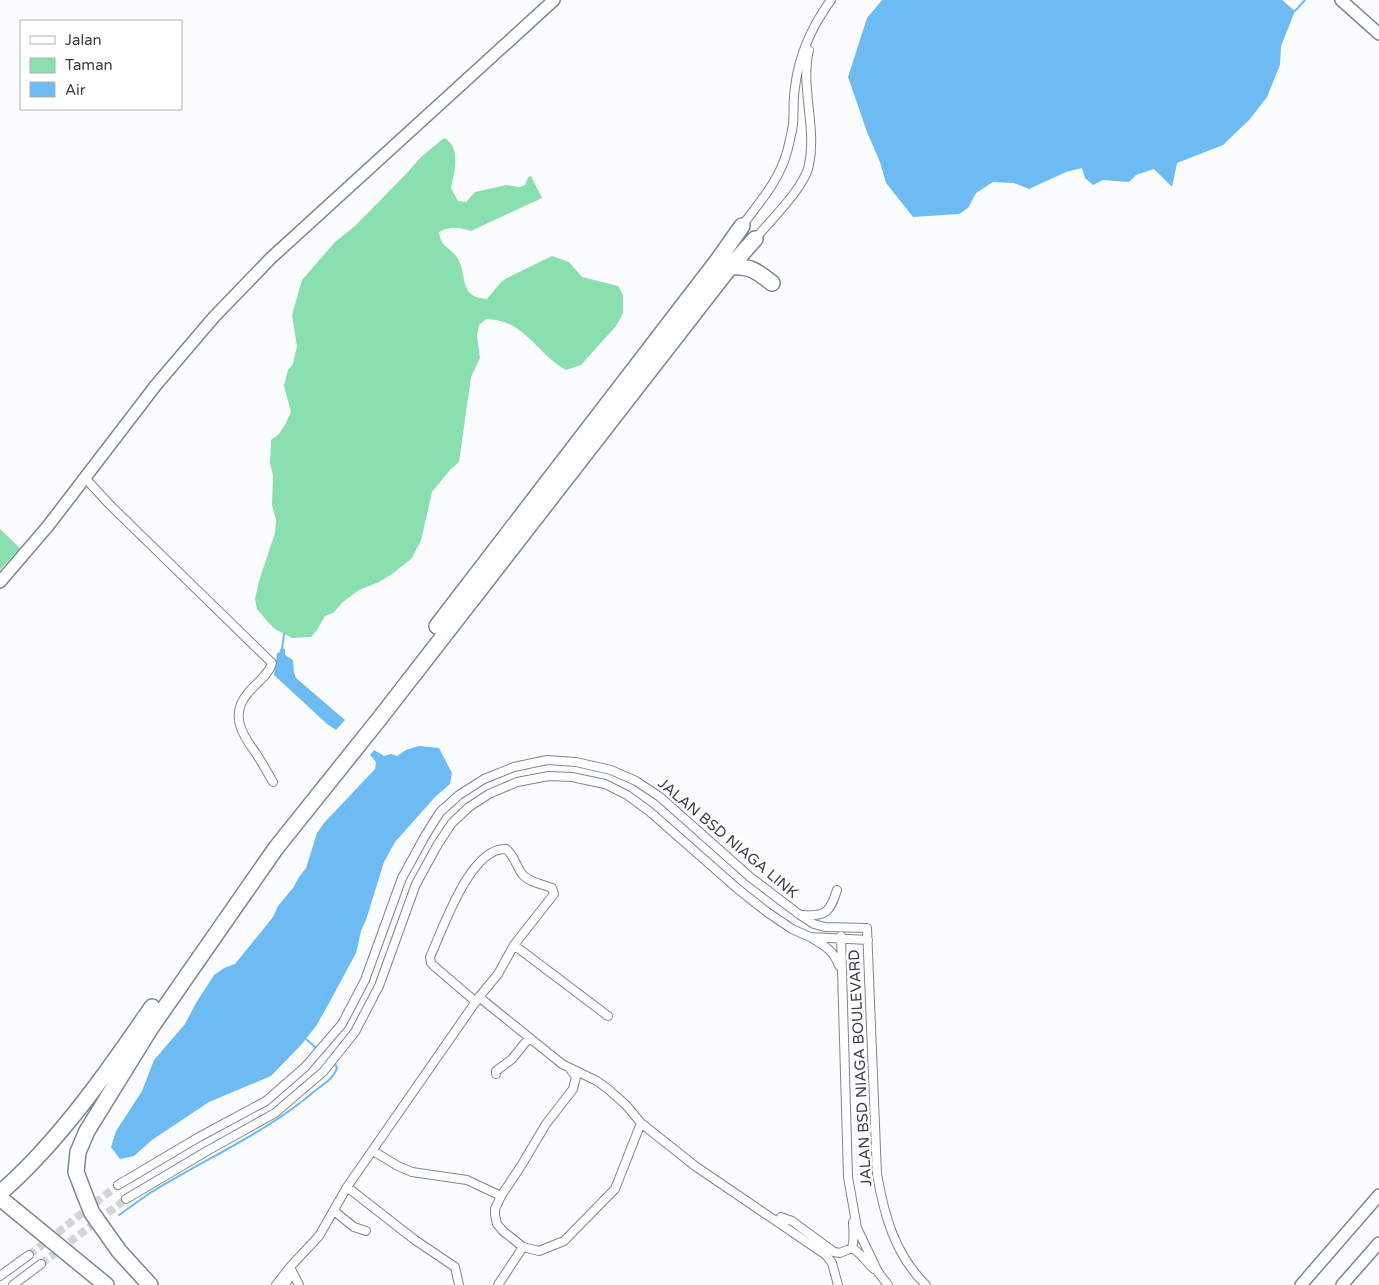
<svg xmlns="http://www.w3.org/2000/svg" width="1379" height="1285" viewBox="0 0 1379 1285" font-family="'Varela Round',sans-serif">
	<style>
		.green { fill: #89dfad }
		.water { fill: #6dbbf2 }
		.lines { fill: none; stroke-linecap: round; stroke-linejoin: round }
		.stream { stroke: #6dbbf2; stroke-width: 2 }
		.minor-tunnel { stroke: #d3d6d8; stroke-width: 8; stroke-dasharray: 8 4; stroke-linecap: butt }
		.minor-casing { stroke: #7d878f; stroke-width: 10 }
		.secondary-casing { stroke: #7d878f; stroke-width: 14 }
		.motorway-casing { stroke: #7d878f; stroke-width: 18 }
		.minor { stroke: #fff; stroke-width: 8 }
		.secondary { stroke: #fff; stroke-width: 11 }
		.motorway { stroke: #fff; stroke-width: 15 }
		.labels { text-anchor: middle; stroke-width: 5; stroke-linejoin: round; paint-order: stroke }
		.street-label { font-size: 15px; fill: #393d40; stroke: #fff }
	</style>
	<rect width="100%" height="100%" fill="#fafcfe"/>
	<path class="green" d="M444 138C462 147 454 173 451 188L458 201 466 202 475 192 506 185 520 187 525 185 528 177 531 176 542 198 471 231C459 227 451 226 439 232 441 247 448 246 456 256 469 273 456 297 487 299L501 282 507 278 552 256 569 262 582 277 618 286 623 295V313L616 326 581 365 566 370C537 354 524 319 486 319L479 325 477 335 480 358 471 377 459 462 450 470 432 492 421 540 412 558 392 574 379 582 359 590 343 602 333 613 325 616 317 630 311 637 292 638 275 629 268 622 257 609 255 599 259 581 275 533 276 520 272 505 273 476 270 463 271 440 279 434 286 423 291 412 284 386 288 370 293 364 297 346 292 315 302 280 335 242 355 226 407 173 421 157Z
		M0 529 20 548 0 570Z"/>
	<path class="water" d="M882 0H1282L1295 11 1281 46 1280 65 1267 97 1250 119 1223 145 1177 163 1172 187 1154 169 1136 175 1129 182 1103 180 1093 185 1085 178 1082 168 1066 172 1029 189 1014 183 993 182 976 193 968 208 959 214 913 217 886 183 880 162 867 132 848 77 867 18Z
		M281 648 285 649V655L293 660 294 672 296 678 345 720 336 730 327 724 274 675 277 653H279Z
		M419 746 439 748 452 773 450 784 435 797 395 842 384 862 366 920 361 931 356 953 328 1005 316 1026 301 1045 271 1076 209 1102 152 1140 134 1156 120 1159 111 1147 116 1131 142 1091 154 1060 185 1024 196 1003 214 975 224 968 235 964 273 917 278 906 293 888 299 877 306 868 317 833 324 823 375 769 376 762 370 755 374 750 384 756 391 754 397 756 406 750Z"/>
	<g class="lines">
		<path class="stream" d="M1295 11 1305 0
			M282 650 284 634
			M306 1039 315 1047
			M119 1215C128 1209 137 1202 147 1195 204 1159 265 1134 316 1090 324 1084 334 1078 337 1068L335 1064"/>
		<path class="minor-tunnel" d="M29 1255 118 1185
			M41 1264 126 1199"/>
		<g class="minor-casing">
			<path id="minor" d="M742 226C758 204 778 182 786 155 789 146 791 135 793 125 794 113 793 100 795 87 799 55 812 26 831 0
				M755 239C770 221 805 187 809 165 817 127 800 87 809 50
				M85 478 110 505 272 663C269 675 256 683 248 693 230 714 241 733 255 752 262 762 267 772 273 782
				M802 915C826 917 830 912 837 890
				M841 936 848 1177 857 1228 878 1272 888 1285
				M812 938C825 946 834 951 839 966
				M514 945 608 1016
				M476 1002 434 966 431 963 430 957C443 929 470 847 506 849 515 856 516 867 523 875 530 883 543 884 552 888L554 894 514 945 498 974 479 997
				M570 1069 576 1077 573 1089 546 1124 521 1166 501 1196 495 1209V1215L497 1224 503 1231 523 1247 539 1251 564 1241 615 1189 641 1123
				M496 1074V1071L512 1059 529 1038
				M373 1151 398 1166 412 1172 467 1180 501 1196
				M118 1185 199 1137 266 1101 305 1067 342 1024 365 980 402 878 425 836 440 812 459 795 484 779 514 767 547 760 576 762 611 770 636 781 660 797 750 877 800 915 814 924 825 927 867 928 877 1174C884 1215 895 1255 926 1285
				M347 1187 415 1240 455 1267 459 1285
				M126 1199 207 1151 275 1113 323 1072 355 1032 379 986 416 884 438 844 452 823 469 807 489 794 517 782 549 776 572 777 605 784 627 795 649 811 739 890 767 912 792 929 810 937 868 940
				M334 1211 354 1227 366 1231
				M778 1222 781 1217 792 1221 834 1252 840 1253 852 1248C855 1239 853 1232 853 1222
				M852 1248C861 1253 866 1262 874 1269
				M290 1267 299 1285
				M0 1276 29 1255
				M13 1285 41 1264
				M276 1285 290 1267 319 1236 347 1187 479 997 562 1064 597 1081 608 1089 626 1105 641 1123 695 1166 826 1255 832 1263 838 1285
				M285 1285 292 1273
				M498 1285 523 1247"/>
		</g>
		<g class="secondary-casing">
			<path id="secondary" d="M1341 0 1379 34
				M0 582 48 526 156 385 214 317 271 258 554 0
				M1301 1285 1379 1195
				M1342 1285 1379 1243"/>
		</g>
		<g class="motorway-casing">
			<path id="motorway" d="M730 267C750 265 758 272 772 283
				M437 626 718 260 742 226
				M0 1193C58 1143 109 1070 152 1007
				M0 1198 106 1285
				M150 1285 119 1251 92 1213 84 1193 76 1172 78 1152 87 1131 150 1029 276 848 380 718 730 267 755 239"/>
		</g>
		<use href="#minor" class="minor"/>
		<use href="#secondary" class="secondary"/>
		<use href="#motorway" class="motorway"/>
	</g>
	<g class="labels">
		<g class="street-label">
			<text transform="translate(728 838) rotate(40)" y="5">JALAN BSD NIAGA LINK</text>
			<text transform="translate(860 1068) rotate(-93)" y="5">JALAN BSD NIAGA BOULEVARD</text>
		</g>
	</g>
	<rect x="20" y="20" width="162" height="90" fill="#ffffff" stroke="#b0b1b3"/>
	<rect x="30" y="36" width="25" height="8" fill="#ffffff" stroke="#b0b1b3"/>
	<text x="65" y="45" font-size="15" fill="#393d40">Jalan</text>
	<rect x="30" y="58" width="25" height="15" fill="#89dfad" stroke="#b0b1b3"/>
	<text x="65" y="70" font-size="15" fill="#393d40">Taman</text>
	<rect x="30" y="82" width="25" height="15" fill="#6dbbf2" stroke="#b0b1b3"/>
	<text x="65" y="95" font-size="15" fill="#393d40">Air</text>
</svg>
